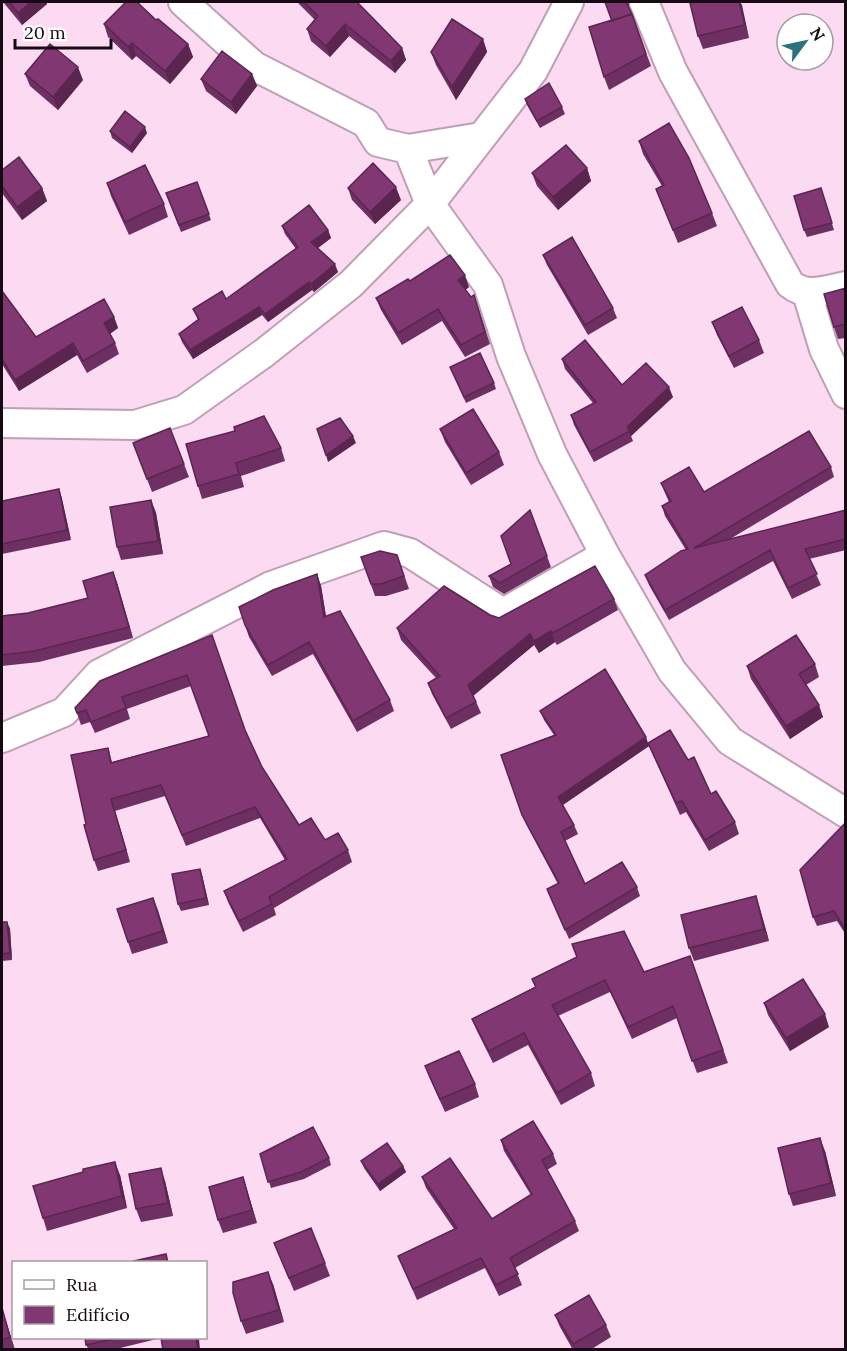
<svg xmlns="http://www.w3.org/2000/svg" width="847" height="1351" viewBox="0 0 847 1351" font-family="Lora,serif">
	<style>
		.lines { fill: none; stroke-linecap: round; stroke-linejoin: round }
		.street-casing { stroke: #bf9fb6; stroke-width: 32 }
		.street { stroke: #fff; stroke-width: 28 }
		.wall { fill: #6e2f62 }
		.shaded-wall { fill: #5a2650 }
		.building { fill: #803772; stroke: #5a2650; stroke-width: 1.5 }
	</style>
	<rect width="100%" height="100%" fill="#fbdaf2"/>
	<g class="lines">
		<g class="street-casing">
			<path id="street" d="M183 2 254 66 366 123 378 142 408 149 430 204 488 285 511 356 552 454 605 555 672 671 730 741 846 813
				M644 2 673 72 790 284C807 298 825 290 846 286
				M408 149 481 137
				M807 293 824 349 846 394
				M2 423 135 425 184 410 264 353 351 284 430 204 533 71 569 2
				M2 738 64 712 99 674 271 586 384 546 410 553 503 613 605 555"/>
		</g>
		<use href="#street" class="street"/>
	</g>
	<path class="wall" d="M3 2H46L47 4 22 25Z
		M297 2H357L402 48 406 60 395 73 349 36 330 57 311 41 307 29 315 20Z
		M605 2H629V7L651 66 609 90 604 77 612 21Z
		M696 2H740L749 38 703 49 698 36Z
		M156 20 188 44 193 57 170 84 136 56 132 60 108 37 104 24Z
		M483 39 487 52 456 100 436 65 431 52Z
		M25 74 83 80 58 110 30 86Z
		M252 74 257 86 236 114 206 91 201 79Z
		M525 99 562 107 565 114 540 128 527 105Z
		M110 131 147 133 132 153 112 138Z
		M639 141 712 213 717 226 678 243 656 189 662 186 643 154Z
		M587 168 591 181 558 210 537 186 532 173Z
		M2 170 42 188 47 201 22 220 2 193Z
		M197 182 211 220 181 232 166 193Z
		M107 183 164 204 168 217 129 235 111 196Z
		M348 188 401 200 375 224 352 200Z
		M821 188 834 230 807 237 804 230Z
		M282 226 328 230 331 238 318 248 338 272 314 292 312 290 268 322 262 315 193 359 182 342 179 334 198 320 193 309 226 299 296 249 285 234Z
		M543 255 613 308 617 318 588 335 547 265Z
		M410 281 469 287 465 290 478 307 490 344 465 357 442 321 402 345 381 310 376 298Z
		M846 288V338L838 339 834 327Z
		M2 291 36 337 114 317 118 328 110 334 115 343 119 354 87 373 77 355 19 391 2 364Z
		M712 322 759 340 764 353 734 368 717 335Z
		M562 359 622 385 673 397 631 436 633 441 594 462 574 425 571 415 593 403 565 369Z
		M450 367 494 383 496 389 466 403Z
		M170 428 189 477 152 492 138 456Z
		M440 429 499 452 504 465 471 485 445 442Z
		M235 431 281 448 285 461 241 476 244 487 202 499 198 486Z
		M831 467 834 477 730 539 846 510V550L809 559 821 585 792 599 773 561 669 620 649 585 645 575 686 550 665 516 662 506 669 502 665 493 661 483 704 492Z
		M59 489 62 499 71 540 2 554V501Z
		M151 500 156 513 163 554 121 560 117 547Z
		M530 510 551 567 504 594 493 587 489 576 511 564Z
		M397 555 409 589 386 596H375L361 557Z
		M113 572 133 638 39 662 2 666V616L28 613 88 598Z
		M317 574 321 586 326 616 390 700 394 711 357 732 313 654 272 676 249 637 239 607Z
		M614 599 618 610 557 645 555 642 539 653 534 645 473 695 481 713 451 729 432 694 428 683 436 678 401 640 397 628 490 615 499 618Z
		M212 635 246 732 262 767 299 825 325 840 348 850 352 862 274 908 276 915 243 932 228 902 224 891 285 860 260 818 186 846 165 796 115 811 130 862 98 871 94 860 86 824 108 748 112 762 209 736 191 686 127 709 130 719 95 733 90 722 81 725 75 708Z
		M815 664 819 677 806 685 823 717 790 739 751 679 747 666Z
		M540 711 648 743 688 760 711 794 735 822 739 834 709 851 686 812 680 815 649 746 563 805 574 825 578 834 565 841 585 884 637 887 640 896 569 939 547 889 558 884 526 824 501 755 554 735 544 720Z
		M846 822V935L837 921 817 926 813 917Z
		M200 869 202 875 209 905 181 911 178 904Z
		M756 896 760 909 769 941 694 961 689 948Z
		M153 898 168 943 132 954 128 942Z
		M2 922H7L10 929 12 960 2 961Z
		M572 944 644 972 690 956 728 1063 697 1073 677 1018 632 1039 610 992 558 1016 591 1073 595 1086 561 1105 528 1045 493 1063 477 1031 472 1019 535 987 532 979 577 958Z
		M764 1003 829 1027 790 1051 768 1015Z
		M425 1066 475 1084 479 1097 445 1112 430 1079Z
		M501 1140 553 1154 557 1164 547 1170 575 1221 579 1231 515 1268 522 1285 499 1296 485 1268 417 1300 398 1256 454 1229 426 1188 422 1177 492 1219 531 1195 504 1151Z
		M825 1151 836 1196 793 1206 789 1194Z
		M260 1154 329 1158 331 1165 304 1179 271 1188Z
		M361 1161 403 1166 406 1172 380 1191 364 1168Z
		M120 1175 127 1208 47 1231 43 1218Z
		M243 1177 257 1223 223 1233 218 1220Z
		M165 1181 173 1216 141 1222 136 1209Z
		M274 1243 325 1263 330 1276 294 1291Z
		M273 1284 284 1322 246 1334 241 1321Z
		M2 1308 5 1318 15 1350H2Z
		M555 1315 606 1325 611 1337 590 1350H573L560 1327Z
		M85 1338H161L112 1350H88Z"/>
	<path class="shaded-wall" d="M31 2H46L47 4 22 25 18 13Z
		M739 2H740L742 5 749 38 745 25Z
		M345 24 349 36 330 57 326 46Z
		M483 39 487 52 456 100 452 87Z
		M132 43 136 56 132 60 128 47Z
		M188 44 193 57 170 84 165 71Z
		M402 48 406 60 395 73 391 61Z
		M78 67 83 80 58 110 53 97Z
		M252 74 257 86 236 114 231 102Z
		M145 127 147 133 132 153 130 147Z
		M587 168 591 181 558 210 553 197Z
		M396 187 401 200 375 224 370 212Z
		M42 188 47 201 22 220 17 207Z
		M328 230 331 238 314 251 311 242Z
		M335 264 338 272 314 292 311 284Z
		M465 275 469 287 463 292 458 280Z
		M309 282 312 290 268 322 265 314Z
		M259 307 262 315 193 359 190 350Z
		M114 317 118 328 108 335 104 323Z
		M73 343 77 355 19 391 15 380Z
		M669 387 673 397 631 436 627 427Z
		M353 436 356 443 328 462 326 455Z
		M59 489 62 499 71 540 67 530Z
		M151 500 156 513 163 554 158 541Z
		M113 572 117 582 133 638 129 627Z
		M317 574 321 586 328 629 324 617Z
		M551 631 555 642 539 653 534 641Z
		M530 634 534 645 472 697 468 685Z
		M819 705 823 717 790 739 786 726Z
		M646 737 649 746 561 806 558 797Z
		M111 799 115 811 130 862 126 850Z
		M200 869 202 875 209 905 206 898Z
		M756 896 760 909 769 941 764 929Z
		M153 898 158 910 168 943 163 931Z
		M7 922 10 929 12 960 10 953Z
		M825 1014 829 1027 790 1051 786 1038Z
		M820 1138 825 1151 836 1196 831 1183Z
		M115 1162 120 1175 127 1208 122 1196Z
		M403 1166 406 1172 380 1191 378 1184Z
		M161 1168 165 1181 173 1216 168 1203Z
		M243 1177 247 1190 257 1223 252 1210Z
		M268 1272 273 1284 284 1322 279 1310Z
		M2 1308 5 1318 15 1350 10 1337Z
		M196 1338H199V1339L200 1350H198Z"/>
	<path class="building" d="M9 2H31L18 13Z
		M126 2H137L156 20 158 19 188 44 165 71 132 43 128 47 104 24Z
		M304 2H357L402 48 391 61 345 24 326 46 307 29 318 16Z
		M605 2H626L632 14 612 21Z
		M696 2H739L745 25 698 36 690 3Z
		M632 14 646 54 604 77 589 27Z
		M452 19 483 39 452 87 431 52Z
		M50 44 78 67 53 97 25 74Z
		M222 51 252 74 231 102 201 79Z
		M549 83 562 107 537 121 525 99Z
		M125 111 145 127 130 147 110 131Z
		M669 123 689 158 712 213 673 230 656 189 664 185 639 141Z
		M566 145 587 168 553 197 532 173Z
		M19 157 42 188 17 207 2 186V170Z
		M373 163 396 187 370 212 348 188Z
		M145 165 164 204 125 222 107 183Z
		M197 182 209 214 179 225 166 193Z
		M821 188 832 223 804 230 794 196Z
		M309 205 328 230 311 242 335 264 311 284 309 282 265 314 259 307 190 350 179 334 199 319 193 309 222 291 226 299 298 247 282 226Z
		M572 237 613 308 585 325 543 255Z
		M450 255 465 275 458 280 471 297 474 295 485 332 461 345 438 309 398 333 376 298 408 279 410 281Z
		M846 288V324L834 327 824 294Z
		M2 291 36 337 104 299 114 317 104 323 115 343 83 361 73 343 15 380 2 359Z
		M742 307 759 340 729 356 712 322Z
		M585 340 622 385 646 363 669 387 627 427 630 431 590 452 571 415 596 402 562 359Z
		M480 353 494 383 464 397 450 367Z
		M473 409 499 452 466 473 440 429Z
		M264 416 281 448 236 463 239 474 198 486 186 444 235 431 234 427Z
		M340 418 353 436 326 455 317 429Z
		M170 428 184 464 147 479 133 443Z
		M809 431 831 467 694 548 846 510V539L805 549 817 574 788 588 770 550 665 610 645 575 681 551 688 549 662 506 671 501 661 483 689 467 704 492Z
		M59 489 67 530 2 544V501Z
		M151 500 158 541 117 547 110 507Z
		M530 510 547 556 500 583 489 576 511 564 501 536Z
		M380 551 397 555 404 576 381 584H371L361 557Z
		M595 566 614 599 553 633 551 631 534 641 530 634 468 685 476 702 446 718 428 683 440 676 397 628 444 586 490 615 499 618Z
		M113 572 129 627 35 651 2 655V616L28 613 88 598 83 581Z
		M317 574 324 617 340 611 390 700 353 721 309 642 268 665 245 625 239 607 273 590Z
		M212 635 245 730 262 767 299 825 311 818 325 840 338 833 348 850 269 897 272 904 239 921 224 891 287 859 255 807 182 835 161 785 111 799 126 850 94 860 84 825 86 824 71 755 108 748 111 763 209 736 187 675 122 697 126 708 91 722 86 710 77 713 75 708 100 681Z
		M796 635 815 664 799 674 819 705 786 726 747 666Z
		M605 669 646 737 558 797 574 825 561 832 585 884 622 862 637 887 565 930 547 889 559 883 522 815 501 755 556 735 540 711Z
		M670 730 688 760 694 757 711 794 716 791 735 822 705 840 682 801 676 803 648 743Z
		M846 822V931L834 911 813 917 800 870Z
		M200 869 206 898 178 904 172 874Z
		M756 896 764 929 689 948 681 915Z
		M153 898 163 931 128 942 117 909Z
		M2 922H7L10 953 2 954Z
		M624 931 644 972 690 956 723 1050 692 1061 673 1006 628 1027 605 980 552 1005 591 1073 557 1093 524 1033 489 1051 472 1019 536 987 532 979 577 957 572 944Z
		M803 979 825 1014 786 1038 764 1003Z
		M459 1051 475 1084 440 1099 425 1066Z
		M533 1121 553 1154 542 1160 575 1221 510 1258 518 1274 496 1285 481 1258 413 1289 398 1256 457 1228 422 1177 450 1158 492 1219 532 1194 501 1140Z
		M313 1127 329 1158 301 1172 268 1182 260 1154Z
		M820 1138 831 1183 789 1194 778 1148Z
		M387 1143 403 1166 378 1184 361 1161Z
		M115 1162 122 1196 43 1218 33 1186 83 1172V1169Z
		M161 1168 168 1203 136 1209 129 1174Z
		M243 1177 252 1210 218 1220 209 1187Z
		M311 1228 325 1263 289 1278 274 1243Z
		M166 1254 168 1263H133V1261Z
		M268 1272 279 1310 241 1321 233 1293V1282Z
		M589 1295 606 1325 573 1344 555 1315Z
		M2 1308 10 1337 2 1340Z
		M85 1338H117L86 1345Z
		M161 1338H196L198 1350H163Z"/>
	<rect width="847" height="1351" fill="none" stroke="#160b13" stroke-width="6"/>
	<rect x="12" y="1261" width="195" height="78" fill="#ffffff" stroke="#a29da1" stroke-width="1.5"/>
	<rect x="24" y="1280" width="30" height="9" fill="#ffffff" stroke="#a29da1" stroke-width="1.5"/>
	<text x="66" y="1291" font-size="18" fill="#160b13">Rua</text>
	<rect x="24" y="1306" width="30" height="18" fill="#803772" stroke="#a29da1" stroke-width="1.5"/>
	<text x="66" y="1321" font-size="18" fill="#160b13">Edifício</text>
	<g transform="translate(805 42) rotate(57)"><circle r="28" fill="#ffffff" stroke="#a29da1" stroke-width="1.5"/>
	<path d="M0-4.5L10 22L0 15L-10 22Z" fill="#2a737b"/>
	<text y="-9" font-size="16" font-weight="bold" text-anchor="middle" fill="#160b13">N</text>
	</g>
	<path d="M15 39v9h96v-9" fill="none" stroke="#160b13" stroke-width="3"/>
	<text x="24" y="39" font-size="18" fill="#160b13" stroke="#ffffff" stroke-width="4.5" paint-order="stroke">20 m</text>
</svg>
